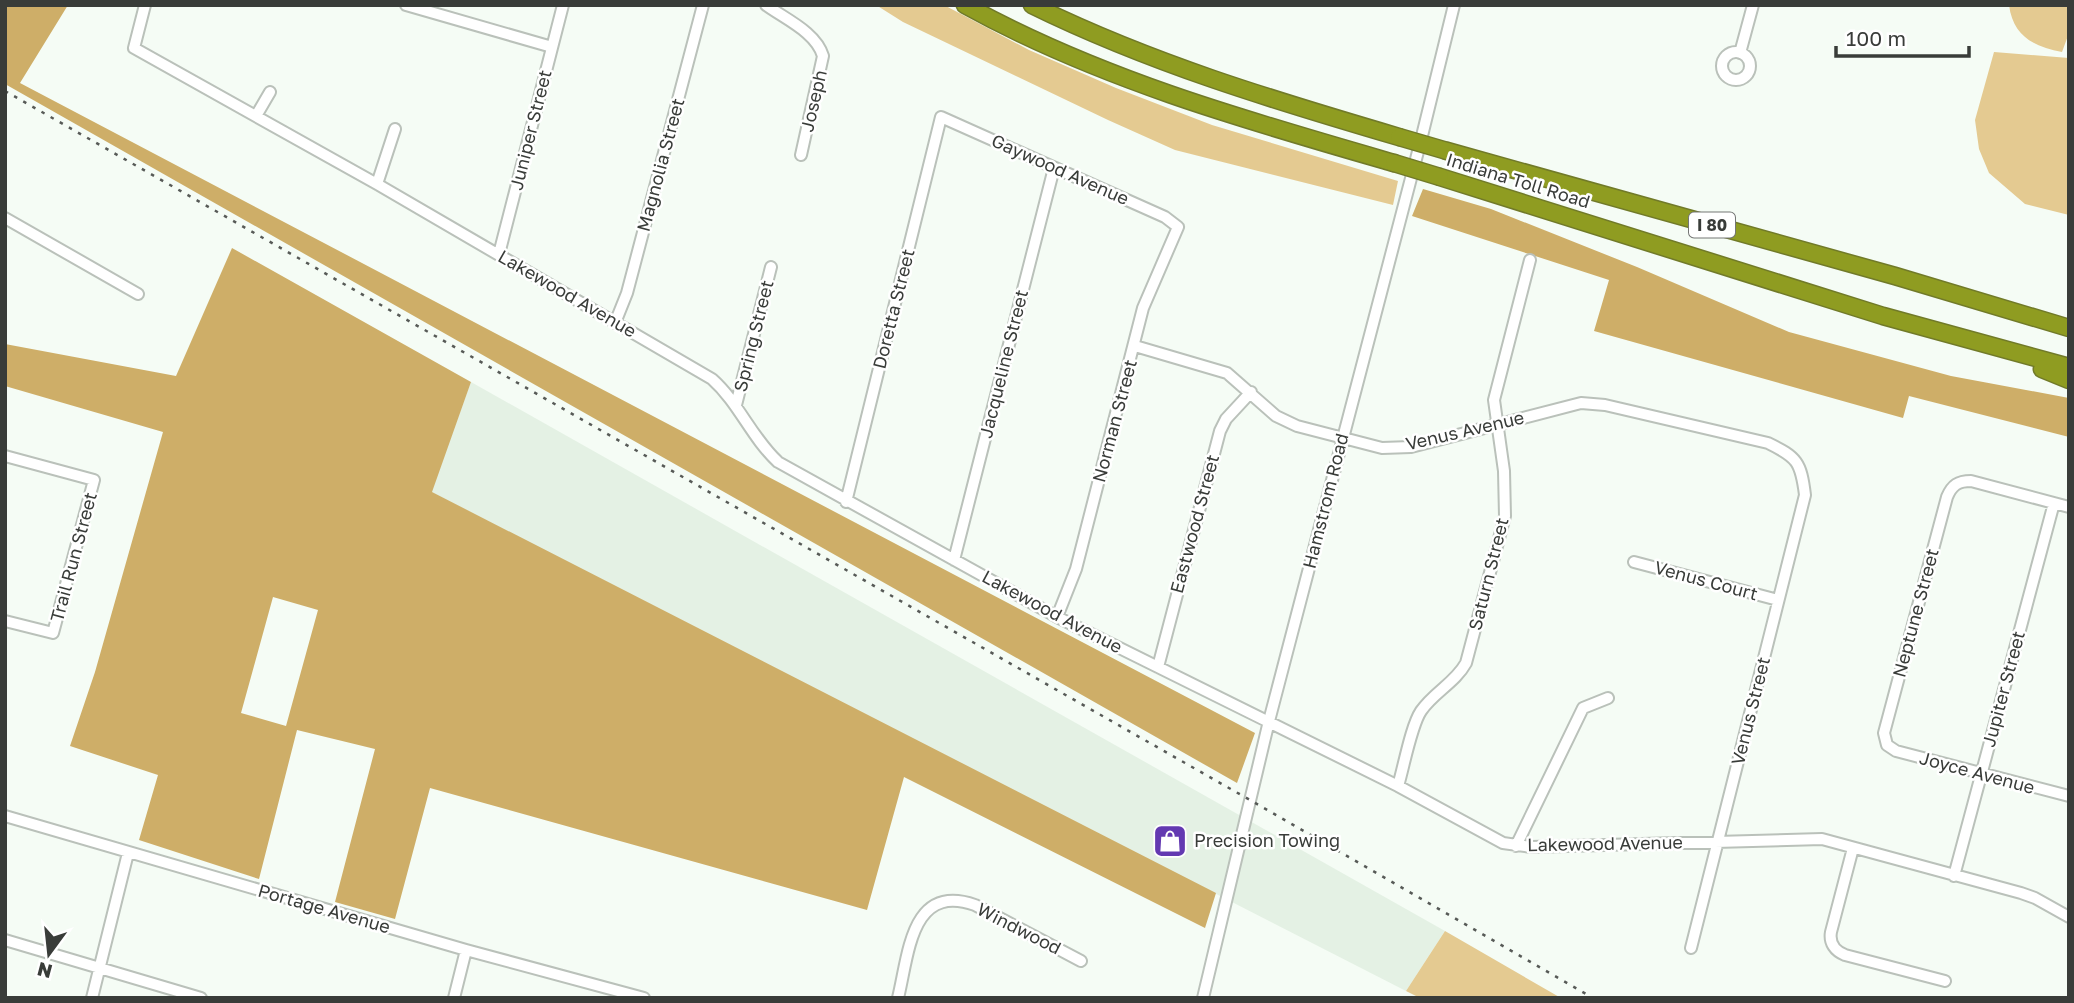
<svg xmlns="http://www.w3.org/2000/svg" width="2074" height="1003" viewBox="0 0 2074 1003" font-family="'Golos Text',sans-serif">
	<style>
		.built { fill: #e4f1e4 }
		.green { fill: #e4ca91 }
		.forest { fill: #ceae68; fill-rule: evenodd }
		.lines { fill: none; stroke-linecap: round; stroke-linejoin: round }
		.minor-casing { stroke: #bac1ba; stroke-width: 14 }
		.highway-casing { stroke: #717a29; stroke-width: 19 }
		.minor { stroke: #fff; stroke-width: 10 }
		.highway { stroke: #8f9c21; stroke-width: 16 }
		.rail { stroke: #575a57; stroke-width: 2.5; stroke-dasharray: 3.5 7; stroke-linecap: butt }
		.highway-bridge-casing { stroke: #717a29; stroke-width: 19; stroke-linecap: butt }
		.highway-bridge { stroke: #8f9c21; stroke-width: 16 }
		.labels { text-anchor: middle; stroke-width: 5; stroke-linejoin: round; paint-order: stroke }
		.shield { fill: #fff; stroke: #747674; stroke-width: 2 }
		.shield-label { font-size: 16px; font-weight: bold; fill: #393c39 }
		.street-label { font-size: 18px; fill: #393c39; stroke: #fff }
		.poi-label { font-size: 18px; fill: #393c39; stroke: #fff; text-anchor: start }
	</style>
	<rect width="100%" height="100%" fill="#f5fcf5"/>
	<path class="built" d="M471 382 1445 931 1406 991 431 492Z"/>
	<path class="green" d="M876 5H944L1029 50 1116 88 1212 125 1398 181 1393 205 1175 150 1108 120 903 22Z
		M2009 5H2069V33L2062 52C2034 47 2013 36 2009 5Z
		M1994 52 2069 58V215L2025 204 1989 173 1979 149 1975 120Z
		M1445 931 1561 998H1420L1406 991Z"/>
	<path class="forest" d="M5 5H68L20 83 1255 733 1237 783 5 84Z
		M1423 189 1491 209 1637 267 1789 332 1951 376 2069 398V437L1909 396 1903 418 1594 331 1609 280 1412 216Z
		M232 248 471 382 432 492 1216 893 1205 928 904 777 867 910 430 788 395 919 335 902 375 749 297 730 259 879 139 840 158 775 70 746 95 672 163 432 5 386V344L176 376ZM273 597 318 610 286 726 241 713Z"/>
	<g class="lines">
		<g class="minor-casing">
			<path id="minor" d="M145 5 134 48 377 184 712 379C739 403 751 437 778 462L1057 617 1398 786 1503 843 1531 847 1822 839 2021 893 2035 898 2069 917
				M406 5 552 47
				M766 5C785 19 816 32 823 56L801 155
				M1722 66a14 14 0 1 1 28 0a14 14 0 1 1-28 0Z
				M1740 53 1753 5
				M256 116 270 92
				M377 184 395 129
				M5 218 138 294
				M499 254 563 5
				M615 323 627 293 703 5
				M1135 346 1227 373 1276 416 1297 426 1382 448 1411 447 1581 403 1605 405 1768 443C1797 457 1801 462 1805 495L1691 948
				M736 405 771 267
				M5 456 94 480 53 633 5 621
				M846 502 941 117 1165 217 1178 227 1143 308 1076 569 1057 617
				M2069 507 1971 481C1958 481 1952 485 1947 497L1884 733 1887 745 1896 751 2069 796
				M954 560 1054 168
				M1634 562 1778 600
				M1158 667 1220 431 1226 419 1251 392
				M1398 786C1404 766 1411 726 1421 711 1434 692 1455 683 1466 663L1505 516 1504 471 1494 400 1530 260
				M5 816 466 950 644 998
				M1516 846 1583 708 1608 698
				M1853 848 1831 932C1829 943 1835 951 1845 955L1945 981
				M1954 876 2054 503
				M5 940 201 998
				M92 998 128 853
				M454 998 466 950
				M898 998C909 953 911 883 975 905L1081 961
				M1203 998 1269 721 1421 140 1454 5"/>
		</g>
		<g class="highway-casing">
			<path id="highway" d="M965 5C1099 79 1248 121 1394 163
				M1032 5C1150 63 1273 100 1399 137
				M1447 151 1895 276 2069 328
				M1440 177 1883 316 2069 367
				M2042 369 2069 380"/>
		</g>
		<use href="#minor" class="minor"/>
		<use href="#highway" class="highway"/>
		<path class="rail" d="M5 91 1250 800 1593 998"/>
		<g class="highway-bridge-casing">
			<path id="highway-bridge" d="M1399 137 1447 151
				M1394 163 1440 177"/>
		</g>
		<use href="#highway-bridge" class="highway-bridge"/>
	</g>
	<defs>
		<g id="shop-square" transform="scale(1.75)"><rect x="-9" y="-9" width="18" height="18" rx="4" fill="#6339b1" stroke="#fff"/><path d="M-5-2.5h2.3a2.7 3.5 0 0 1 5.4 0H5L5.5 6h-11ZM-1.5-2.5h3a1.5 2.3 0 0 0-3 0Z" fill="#fff"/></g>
	</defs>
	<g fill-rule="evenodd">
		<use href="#shop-square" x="1170" y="841"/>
	</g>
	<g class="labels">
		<rect class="shield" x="1689" y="212.5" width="46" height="25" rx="5"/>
		<g class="shield-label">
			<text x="1712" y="231">I 80</text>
		</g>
		<g class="street-label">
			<text transform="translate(814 101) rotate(-77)" y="6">Joseph</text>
			<text transform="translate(531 130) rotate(-76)" y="6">Juniper Street</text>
			<text transform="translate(661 165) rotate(-75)" y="6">Magnolia Street</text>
			<text transform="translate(1060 170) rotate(24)" y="6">Gaywood Avenue</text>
			<text transform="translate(1518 181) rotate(17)" y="6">Indiana Toll Road</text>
			<text transform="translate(567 294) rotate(30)" y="6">Lakewood Avenue</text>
			<text transform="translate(894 309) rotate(-76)" y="6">Doretta Street</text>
			<text transform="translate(754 336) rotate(-76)" y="6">Spring Street</text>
			<text transform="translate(1004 364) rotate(-76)" y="6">Jacqueline Street</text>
			<text transform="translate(1115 421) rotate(-75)" y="6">Norman Street</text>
			<text transform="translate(1465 431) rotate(-13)" y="6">Venus Avenue</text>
			<text transform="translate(1326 501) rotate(-76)" y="6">Hamstrom Road</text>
			<text transform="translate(1195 524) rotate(-75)" y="6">Eastwood Street</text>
			<text transform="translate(74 557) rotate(-75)" y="6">Trail Run Street</text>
			<text transform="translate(1489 574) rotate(-76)" y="6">Saturn Street</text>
			<text transform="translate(1706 581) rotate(15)" y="6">Venus Court</text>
			<text transform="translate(1052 612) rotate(28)" y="6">Lakewood Avenue</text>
			<text transform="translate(1916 613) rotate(-75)" y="6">Neptune Street</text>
			<text transform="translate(2004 689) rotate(-75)" y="6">Jupiter Street</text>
			<text transform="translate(1751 711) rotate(-76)" y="6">Venus Street</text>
			<text transform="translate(1977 773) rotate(15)" y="6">Joyce Avenue</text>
			<text transform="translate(1605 844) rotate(-1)" y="6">Lakewood Avenue</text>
			<text transform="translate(324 909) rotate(16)" y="6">Portage Avenue</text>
			<text transform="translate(1019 929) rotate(27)" y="6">Windwood</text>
		</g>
		<g class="poi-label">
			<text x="1194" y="847">Precision Towing</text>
		</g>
	</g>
	<rect width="2074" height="1003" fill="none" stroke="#393c39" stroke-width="14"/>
	<g transform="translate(49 954) rotate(195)" stroke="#ffffff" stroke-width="5" paint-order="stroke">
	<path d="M0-5L12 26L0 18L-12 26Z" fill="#393c39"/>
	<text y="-10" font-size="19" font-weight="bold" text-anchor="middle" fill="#393c39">N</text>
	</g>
	<path d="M1836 46v10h133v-10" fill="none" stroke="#393c39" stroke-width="3.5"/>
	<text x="1846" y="46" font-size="21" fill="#393c39" stroke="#ffffff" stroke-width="5" paint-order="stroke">100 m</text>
</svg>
